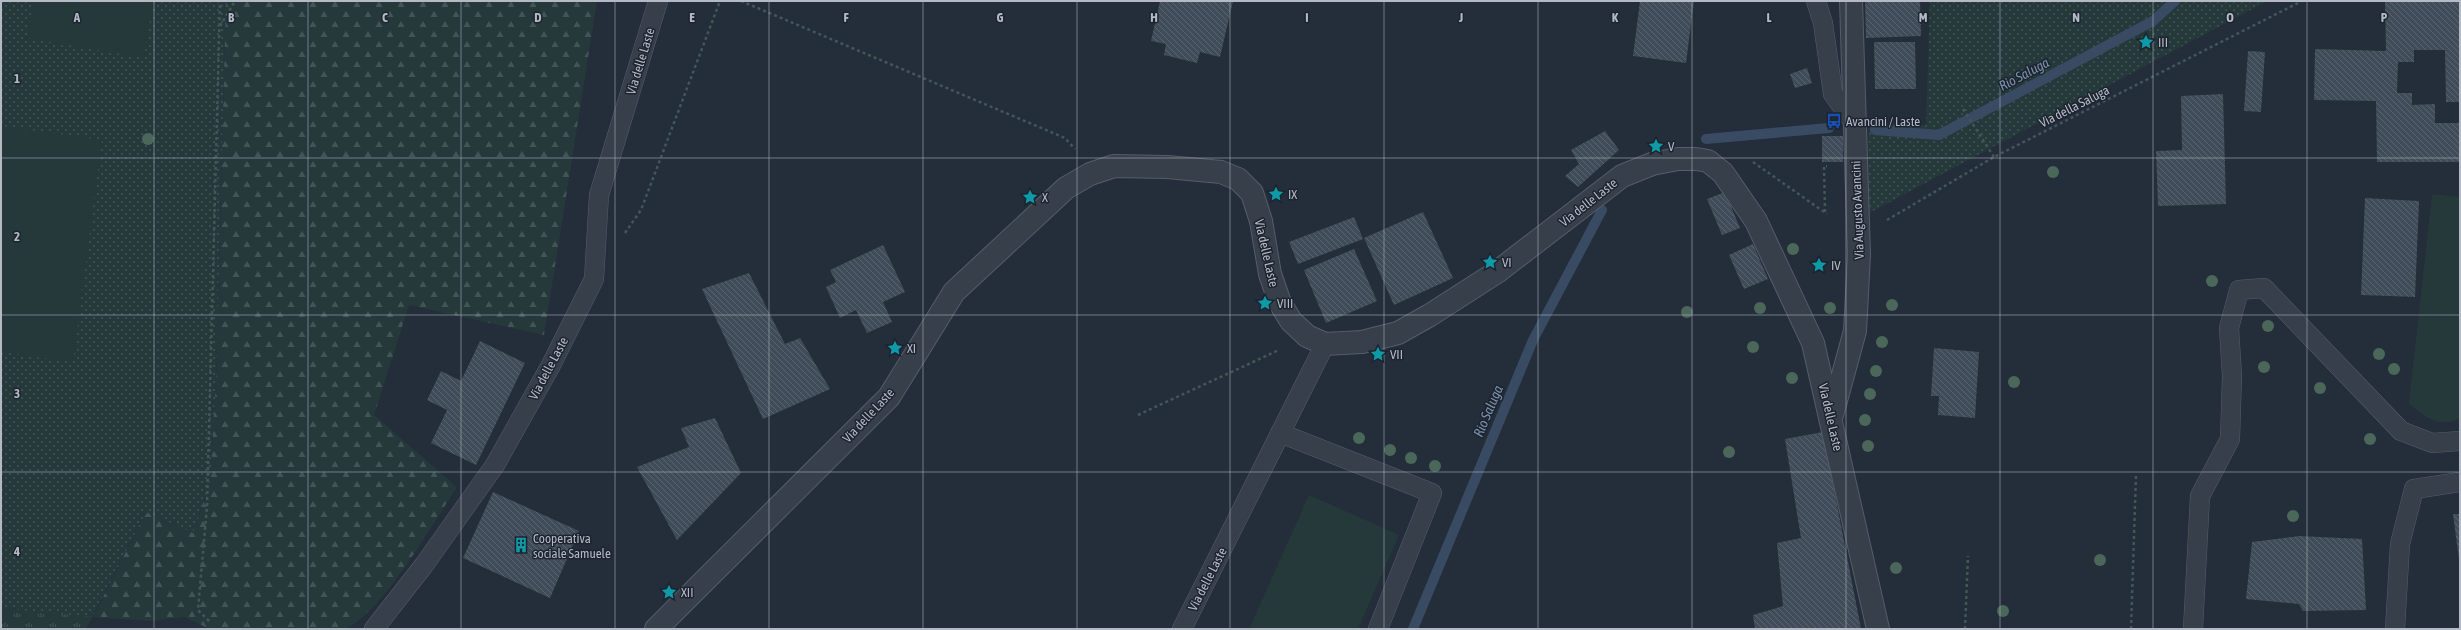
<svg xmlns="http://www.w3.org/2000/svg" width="2461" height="630" viewBox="0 0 2461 630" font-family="'Asap Condensed',sans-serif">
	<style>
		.grass { fill: url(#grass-dots) }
		.forest { fill: url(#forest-firs) }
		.park { fill: url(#park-tufts) }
		.pitch { fill: #25393b }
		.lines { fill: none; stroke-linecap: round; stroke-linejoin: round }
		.stream { stroke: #394b63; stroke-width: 10 }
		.building { fill: url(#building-back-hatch) }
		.service-casing { stroke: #555d68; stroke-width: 20 }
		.minor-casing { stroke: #555d68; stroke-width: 24 }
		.path { stroke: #435658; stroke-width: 2.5; stroke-dasharray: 3 3; stroke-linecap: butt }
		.service { stroke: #373f4b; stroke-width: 19 }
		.minor { stroke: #373f4b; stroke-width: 22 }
		.tree { fill: #4b675a }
		.grid { fill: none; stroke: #b3bac6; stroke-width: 1; stroke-opacity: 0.55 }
		.labels { text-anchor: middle; stroke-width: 3; stroke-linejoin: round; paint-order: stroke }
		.poi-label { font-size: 13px; fill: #b3bac6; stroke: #1c242f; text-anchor: start }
		.street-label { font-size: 13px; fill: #b3bac6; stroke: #1c242f }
		.water-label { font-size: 14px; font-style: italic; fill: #7c91ad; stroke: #1c242f }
		.grid-label { font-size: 13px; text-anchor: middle; font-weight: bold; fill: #b3bac6; stroke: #1c242f; stroke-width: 3; stroke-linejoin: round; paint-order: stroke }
	</style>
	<defs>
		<pattern id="grass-dots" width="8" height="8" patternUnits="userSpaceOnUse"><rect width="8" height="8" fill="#25393b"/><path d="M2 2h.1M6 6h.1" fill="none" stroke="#425456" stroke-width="1.8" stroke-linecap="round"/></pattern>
		<pattern id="forest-firs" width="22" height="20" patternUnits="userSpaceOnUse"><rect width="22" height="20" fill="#25393b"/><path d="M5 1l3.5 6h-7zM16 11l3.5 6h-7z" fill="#425456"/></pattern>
		<pattern id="park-tufts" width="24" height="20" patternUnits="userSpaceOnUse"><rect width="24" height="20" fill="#25393b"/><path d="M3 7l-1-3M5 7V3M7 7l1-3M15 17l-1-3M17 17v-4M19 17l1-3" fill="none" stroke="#425456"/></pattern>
		<pattern id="building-back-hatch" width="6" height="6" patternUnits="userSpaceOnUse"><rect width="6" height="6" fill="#404c59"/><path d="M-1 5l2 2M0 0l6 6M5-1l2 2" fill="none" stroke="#59646f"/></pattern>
	</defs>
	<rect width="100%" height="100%" fill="#242d3a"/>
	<path class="grass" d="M1 1H226L216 382 210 483 193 533 146 512 86 629H1Z
		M1930 1H2267L1869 213 1868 121 1926 125Z"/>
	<path class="forest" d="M226 1H597L544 335 409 305 374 415 457 487C433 523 383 612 345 629H210L184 617 151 621 93 617 146 512 193 533 210 483 216 382Z"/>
	<path class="park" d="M1 608 93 617 86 629H1Z"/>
	<path class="pitch" d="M33 1H153L144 58 27 38Z
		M1 126 102 140 73 362 1 352Z
		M2432 194 2460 197V418C2440 429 2423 417 2409 403Z
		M1309 495 1399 535 1358 629H1249Z"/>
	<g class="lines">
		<path class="stream" d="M1875 130 1939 135 2153 21 2175 1
			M1706 139 1829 128
			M1413 629 1533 340 1602 210"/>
	</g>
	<path class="building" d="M1160 1H1233L1220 57 1200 52 1197 63 1164 55 1166 44 1151 41Z
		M1640 1H1694L1686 63 1633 56Z
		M1865 1H1920L1921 36 1866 38Z
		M2385 1H2460V102H2446L2445 50H2414V62H2398L2397 93H2412V105L2435 104V123H2460V162H2377L2376 101 2314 100 2315 49 2386 51Z
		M1874 42H1915L1916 89H1875Z
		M2248 51 2265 52 2261 112 2244 111Z
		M1807 68 1812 83 1795 88 1790 74Z
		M2223 94 2226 204 2158 206 2156 151 2182 150 2181 96Z
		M1605 131 1619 150 1578 187 1565 176 1579 164 1571 150Z
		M1822 136H1843V162H1822Z
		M1725 192 1740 228 1722 235 1707 199Z
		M2365 198 2419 201 2415 297 2361 295Z
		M1423 212 1453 278 1394 305 1364 238Z
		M1354 217 1363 239 1298 264 1289 242Z
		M1753 244 1768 279 1744 289 1729 255Z
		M883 245 905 292 883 302 892 322 867 333 856 310 840 318 826 287 836 282 830 270Z
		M1354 249 1377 301 1326 323 1304 270Z
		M749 273 785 344 800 338 830 389 763 419 702 289Z
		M480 341 525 363 476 465 431 443 447 410 427 400 441 371 461 381Z
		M1934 348 1979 352 1975 418 1938 415 1939 396H1931Z
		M715 418 741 473 677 540 637 467 689 447 681 428Z
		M1823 432 1861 629H1755L1753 615 1783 606 1777 543 1801 538 1785 439Z
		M493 492 579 531 550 598 463 558Z
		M2453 514H2460V560H2459Z
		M2299 536 2362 539 2366 610 2303 611 2299 604 2246 599 2252 542Z"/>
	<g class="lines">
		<g class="service-casing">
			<path id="service" d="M1816 1 1823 23 1833 94 1854 123
				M1280 433 1432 493 1378 629
				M374 629 424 565 495 465 551 365 594 279 599 195 658 1
				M1182 629 1325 344
				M2193 629 2200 496 2230 439 2232 376 2229 328 2239 290 2264 288 2401 431 2432 443 2460 441
				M2395 629 2400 544 2414 489 2460 482"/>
		</g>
		<g class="minor-casing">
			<path id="minor" d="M1832 415 1855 331 1859 255 1851 1
				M656 629 889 397 954 292 1066 188 1090 174 1114 166 1167 167 1221 172 1238 179 1252 193 1261 221 1270 274 1280 303 1291 321 1307 336 1325 344 1362 342 1398 333 1430 315 1497 272 1622 176 1652 164 1678 159H1696L1708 161 1723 173 1756 221 1813 343 1878 629"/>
		</g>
		<path class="path" d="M741 1 1065 138 1075 149
			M220 26 235 1
			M1963 109 1994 157
			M1753 162 1827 214
			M1825 212 1824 166H1827
			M1887 220 1994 157 2302 1
			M625 233 641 210 720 1
			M1138 415 1279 350
			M209 621 198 610 207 506 220 1
			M1965 629 1968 556
			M2131 629 2136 475"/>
		<use href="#service" class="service"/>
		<use href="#minor" class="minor"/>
	</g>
	<g class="tree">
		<circle cx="148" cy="139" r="6"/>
		<circle cx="2053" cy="172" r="6"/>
		<circle cx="1793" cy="249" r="6"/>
		<circle cx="2212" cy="281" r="6"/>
		<circle cx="1892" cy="305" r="6"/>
		<circle cx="1760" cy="308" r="6"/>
		<circle cx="1830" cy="308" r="6"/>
		<circle cx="1687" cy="312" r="6"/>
		<circle cx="2268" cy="326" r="6"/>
		<circle cx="1882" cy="342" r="6"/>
		<circle cx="1753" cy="347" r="6"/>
		<circle cx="2379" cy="354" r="6"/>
		<circle cx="2264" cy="367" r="6"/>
		<circle cx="2394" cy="369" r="6"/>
		<circle cx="1876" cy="371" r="6"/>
		<circle cx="1792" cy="378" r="6"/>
		<circle cx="2014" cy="382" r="6"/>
		<circle cx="2320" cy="388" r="6"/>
		<circle cx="1870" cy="394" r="6"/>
		<circle cx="1865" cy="420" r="6"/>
		<circle cx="1359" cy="438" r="6"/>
		<circle cx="2370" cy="439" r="6"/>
		<circle cx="1868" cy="446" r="6"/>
		<circle cx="1390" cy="450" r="6"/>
		<circle cx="1729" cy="452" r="6"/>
		<circle cx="1411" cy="458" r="6"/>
		<circle cx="1435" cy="466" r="6"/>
		<circle cx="2293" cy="516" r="6"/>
		<circle cx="2100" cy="560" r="6"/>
		<circle cx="1896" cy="568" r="6"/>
		<circle cx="2003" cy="611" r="6"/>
	</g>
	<path class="grid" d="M154 1V629M308 1V629M461 1V629M615 1V629M769 1V629M923 1V629M1077 1V629M1230 1V629M1384 1V629M1538 1V629M1692 1V629M1846 1V629M2000 1V629M2153 1V629M2307 1V629M1 158H2460M1 315H2460M1 472H2460"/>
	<defs>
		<g id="sight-bare" transform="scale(1.2)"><path d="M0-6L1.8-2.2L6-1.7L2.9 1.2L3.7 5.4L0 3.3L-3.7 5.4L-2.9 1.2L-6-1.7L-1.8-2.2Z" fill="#0f9aa8" stroke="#1c242f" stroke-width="2.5" paint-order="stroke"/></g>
		<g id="bus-bare" transform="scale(1.2)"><path d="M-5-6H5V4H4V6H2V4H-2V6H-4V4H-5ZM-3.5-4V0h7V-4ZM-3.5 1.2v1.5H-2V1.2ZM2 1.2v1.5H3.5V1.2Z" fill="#1a4fb4" stroke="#1c242f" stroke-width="2.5" paint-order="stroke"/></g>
		<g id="building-bare" transform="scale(1.2)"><path d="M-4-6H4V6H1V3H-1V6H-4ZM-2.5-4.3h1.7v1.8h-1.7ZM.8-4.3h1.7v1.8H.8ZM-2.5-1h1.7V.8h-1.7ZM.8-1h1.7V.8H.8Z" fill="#0f9aa8" stroke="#1c242f" stroke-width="2.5" paint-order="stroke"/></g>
	</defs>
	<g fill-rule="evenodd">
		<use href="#sight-bare" x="2146" y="42"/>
		<use href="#bus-bare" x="1834" y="121"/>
		<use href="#sight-bare" x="1656" y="146"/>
		<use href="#sight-bare" x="1276" y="194"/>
		<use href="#sight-bare" x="1030" y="197"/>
		<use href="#sight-bare" x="1490" y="262"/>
		<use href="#sight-bare" x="1819" y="265"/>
		<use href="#sight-bare" x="1265" y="303"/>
		<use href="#sight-bare" x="895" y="348"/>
		<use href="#sight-bare" x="1378" y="354"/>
		<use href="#building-bare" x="521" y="545"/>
		<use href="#sight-bare" x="669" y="592"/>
	</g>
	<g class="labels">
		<g class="poi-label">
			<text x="2158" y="47">III</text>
			<text x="1846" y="126">Avancini / Laste</text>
			<text x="1668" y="151">V</text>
			<text x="1288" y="199">IX</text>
			<text x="1042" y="202">X</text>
			<text x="1502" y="267">VI</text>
			<text x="1831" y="270">IV</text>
			<text x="1277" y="308">VIII</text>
			<text x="907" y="353">XI</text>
			<text x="1390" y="359">VII</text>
			<text x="533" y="543">Cooperativa<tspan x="533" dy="15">sociale Samuele</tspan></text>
			<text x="681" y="597">XII</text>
		</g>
		<g class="street-label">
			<text transform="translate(640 61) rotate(-73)" y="5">Via delle Laste</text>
			<text transform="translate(2074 106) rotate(-27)" y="5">Via della Saluga</text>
			<text transform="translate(1588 202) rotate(-38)" y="5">Via delle Laste</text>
			<text transform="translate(1857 210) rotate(-92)" y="5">Via Augusto Avancini</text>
			<text transform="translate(1267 253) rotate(77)" y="5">Via delle Laste</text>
			<text transform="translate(548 368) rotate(-62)" y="5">Via delle Laste</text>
			<text transform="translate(868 415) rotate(-47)" y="5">Via delle Laste</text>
			<text transform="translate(1831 417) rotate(77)" y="5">Via delle Laste</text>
			<text transform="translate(1207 579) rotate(-63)" y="5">Via delle Laste</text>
		</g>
		<g class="water-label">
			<text transform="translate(2024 74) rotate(-28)" y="5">Rio Saluga</text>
			<text transform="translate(1488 411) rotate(-67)" y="5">Rio Saluga</text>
		</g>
	</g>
	<g class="grid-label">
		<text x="77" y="22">A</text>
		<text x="231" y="22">B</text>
		<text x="385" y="22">C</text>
		<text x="538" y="22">D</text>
		<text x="692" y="22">E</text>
		<text x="846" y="22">F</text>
		<text x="1000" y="22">G</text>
		<text x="1154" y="22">H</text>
		<text x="1307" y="22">I</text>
		<text x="1461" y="22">J</text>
		<text x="1615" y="22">K</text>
		<text x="1769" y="22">L</text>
		<text x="1923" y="22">M</text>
		<text x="2076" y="22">N</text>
		<text x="2230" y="22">O</text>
		<text x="2384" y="22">P</text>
		<text x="17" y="83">1</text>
		<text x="17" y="241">2</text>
		<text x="17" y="398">3</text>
		<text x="17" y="556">4</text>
	</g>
	<rect width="2461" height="630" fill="none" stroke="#b3bac6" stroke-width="4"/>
</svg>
